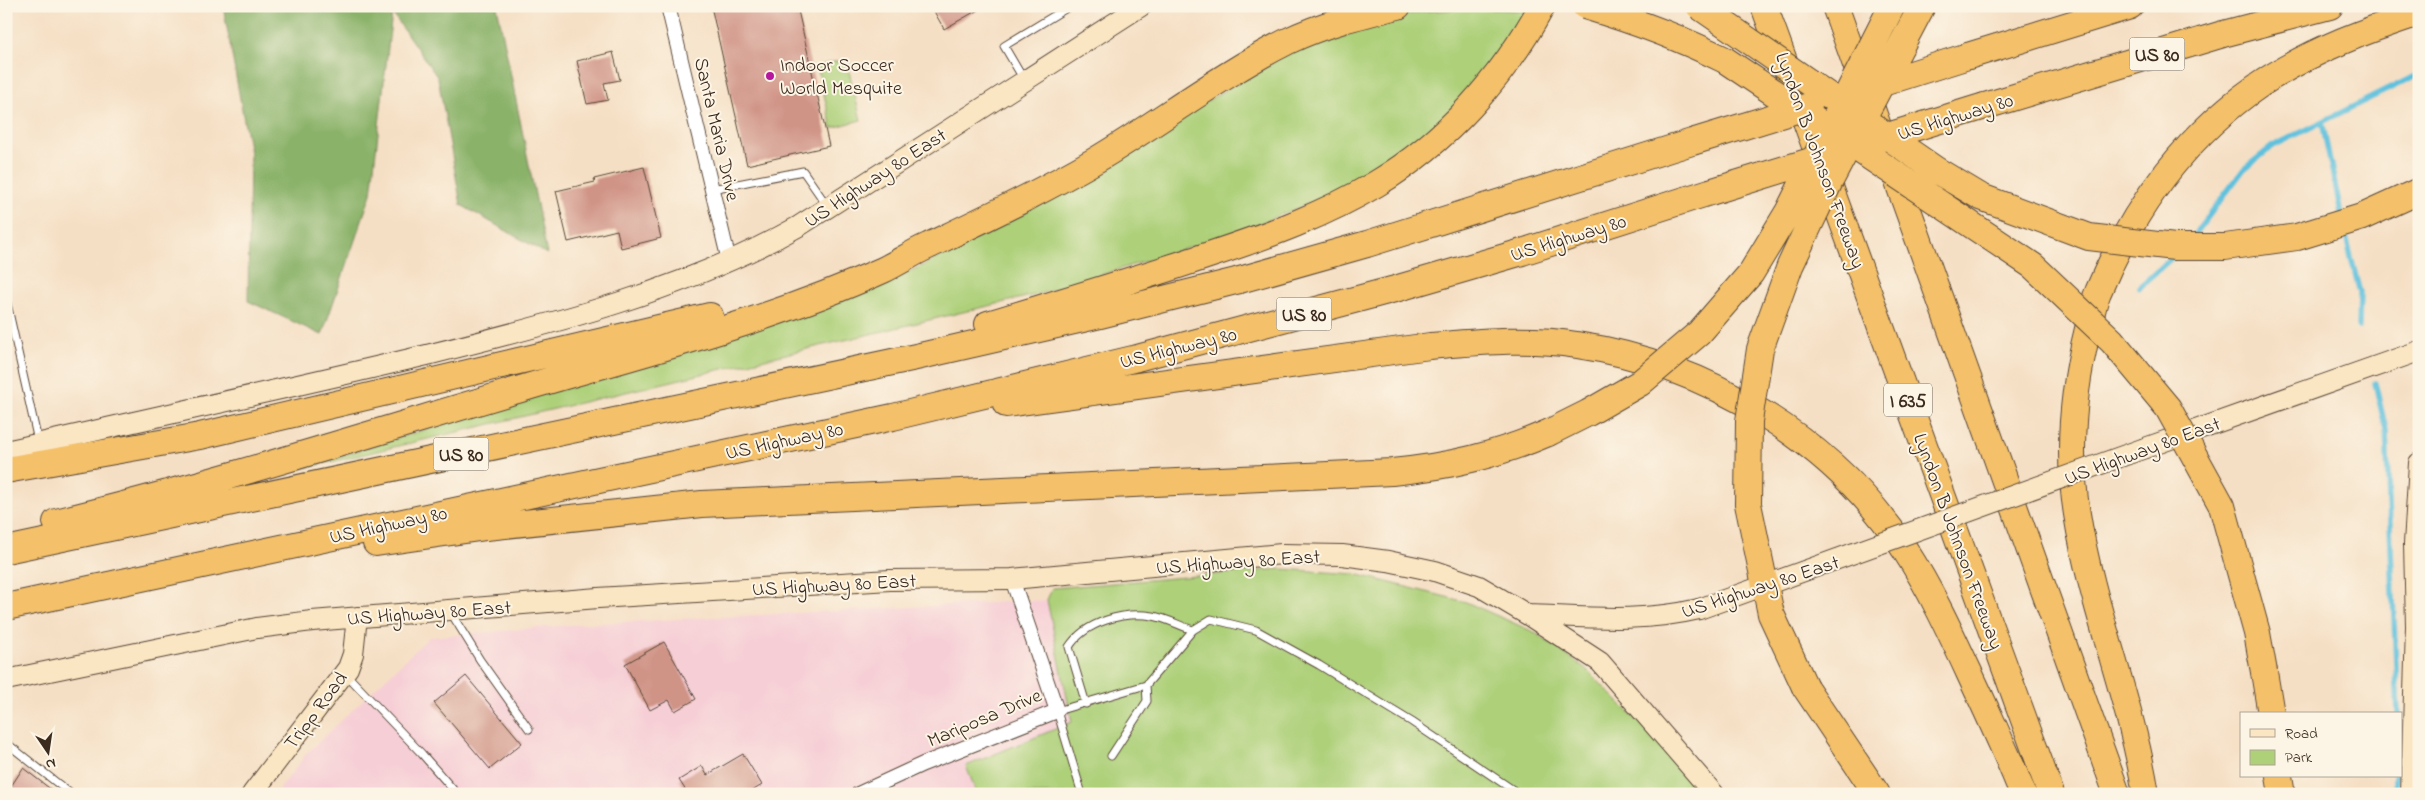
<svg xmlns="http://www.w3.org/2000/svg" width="2425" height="800" viewBox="0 0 2425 800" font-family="'Indie Flower',sans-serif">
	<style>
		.built { fill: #f6cfd6 }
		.green { fill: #add079; stroke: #747d4c }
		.forest { fill: #8ab269; stroke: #626e44 }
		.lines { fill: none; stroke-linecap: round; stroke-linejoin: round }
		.stream { stroke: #5fc1dd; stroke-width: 5.5 }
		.building { fill: #d09487 }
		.lane-casing { stroke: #574537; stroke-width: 9 }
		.street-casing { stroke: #574537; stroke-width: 16 }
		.secondary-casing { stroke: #574537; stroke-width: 22 }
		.highway-casing { stroke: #574537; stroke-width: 28 }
		.lane { stroke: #fff; stroke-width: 7 }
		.street { stroke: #fff; stroke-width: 14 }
		.secondary { stroke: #fbe6c3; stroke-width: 20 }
		.highway { stroke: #f4c16a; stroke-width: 26 }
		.secondary-bridge-casing { stroke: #574537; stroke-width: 22; stroke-linecap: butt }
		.highway-bridge-casing { stroke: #574537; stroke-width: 28; stroke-linecap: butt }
		.secondary-bridge { stroke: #fbe6c3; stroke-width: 20 }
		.highway-bridge { stroke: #f4c16a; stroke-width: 26 }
		.poi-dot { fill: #b5179e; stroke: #fcf5e5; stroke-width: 2 }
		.labels { text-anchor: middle; stroke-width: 4; stroke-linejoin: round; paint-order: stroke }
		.shield { fill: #fcf5e5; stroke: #75675a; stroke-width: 1 }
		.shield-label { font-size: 19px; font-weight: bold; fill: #3b2a1e }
		.poi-label { font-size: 20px; fill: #3b2a1e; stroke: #fcf5e5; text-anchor: start }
		.street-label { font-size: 20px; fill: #3b2a1e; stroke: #fcf5e5 }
	</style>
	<rect width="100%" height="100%" fill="#fcf5e5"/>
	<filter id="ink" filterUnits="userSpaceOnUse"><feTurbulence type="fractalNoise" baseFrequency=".02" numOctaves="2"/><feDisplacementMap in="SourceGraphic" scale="10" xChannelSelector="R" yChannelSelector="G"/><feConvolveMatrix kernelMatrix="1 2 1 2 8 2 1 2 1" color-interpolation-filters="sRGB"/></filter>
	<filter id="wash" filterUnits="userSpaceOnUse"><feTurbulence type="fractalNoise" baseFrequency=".0096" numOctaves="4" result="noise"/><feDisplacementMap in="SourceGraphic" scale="20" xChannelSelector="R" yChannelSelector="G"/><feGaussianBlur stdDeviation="1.12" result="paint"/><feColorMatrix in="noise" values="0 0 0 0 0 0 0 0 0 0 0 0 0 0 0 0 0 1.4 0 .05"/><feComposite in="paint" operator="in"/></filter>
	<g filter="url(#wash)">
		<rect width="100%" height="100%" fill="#f5dfc4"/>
		<path class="built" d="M1047 600 1072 722 966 766 977 794H276L307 753 429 637 582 624Z"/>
		<path class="green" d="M1479 8 1526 11 1495 62 1436 125 1379 169 1327 196 1233 234 1039 294 297 470 865 290 924 265 1048 200 1283 54 1372 21 1426 11Z
			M846 59 861 120 832 128 817 66Z
			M1281 569 1355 574 1466 602 1534 632 1585 668 1663 746 1699 794H977L966 766 1072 722 1047 600 1052 588Z"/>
		<path class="forest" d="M223 6H497L547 254 461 205 438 78 392 13 371 194 322 335 248 301 250 153Z"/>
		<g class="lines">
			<path class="stream" d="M2322 122 2342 218
				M2344 229 2360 293 2359 327
				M2192 238 2244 169 2273 146 2419 74
				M2139 287 2175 255
				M2375 383 2386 430 2398 714
				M2395 794V776"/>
		</g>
		<g id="blocks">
			<path class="building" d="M711 6H797L829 146 747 165Z
				M931 6H985L944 29Z
				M613 52 620 80 604 83 608 100 587 104 577 61Z
				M644 167 661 238 621 248 617 230 568 242 556 191 595 182 594 179Z
				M664 642 696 699 675 711 669 700 650 710 625 664Z
				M466 676 522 743 490 769 434 703Z
				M743 754 762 785 747 794H688L679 780 702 766 707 775Z
				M23 768 57 794H6Z"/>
		</g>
	</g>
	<g filter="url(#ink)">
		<use href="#blocks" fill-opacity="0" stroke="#574537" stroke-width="1"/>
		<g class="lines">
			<g class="lane-casing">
				<path id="lane" d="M1024 80 1004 46 1070 6
					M712 189 803 171 828 207
					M6 299 38 441
					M451 613 480 660 529 729
					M345 673 422 754 457 794
					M1086 704 1069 647C1085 622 1123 611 1153 616 1166 618 1180 626 1193 630
					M9 745 71 794
					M1111 756 1147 701 1146 685
					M1082 794 1057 711 1146 685 1193 630 1211 619 1256 630 1319 665 1412 722 1519 794"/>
			</g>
			<g class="street-casing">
				<path id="street" d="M668 6 729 261
					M858 794 923 764 1057 711 1012 579"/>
			</g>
			<g class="secondary-casing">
				<path id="secondary" d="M2145 448 2419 351
					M6 451C148 418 290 388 431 354 556 323 686 290 799 226L1141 6
					M1528 615C1588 617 1640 623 1699 609
					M6 680 257 628 312 621 598 598 890 580 1012 579 1282 554 1342 555 1388 561 1435 571 1479 586 1528 615 1600 662 1714 794
					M252 794 348 668 353 654 357 617
					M2411 794 2416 626 2414 544 2419 463"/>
			</g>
			<g class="highway-casing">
				<path id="highway" d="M1764 6 2051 794
					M1835 6 2117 794
					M1968 56 2130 6
					M1985 106 2223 34 2330 6
					M988 324C1063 301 1138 279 1212 254 1269 235 1324 215 1376 184 1446 142 1503 78 1542 6
					M1006 404 1430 346C1479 342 1528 337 1577 345 1706 364 1834 440 1905 550 1935 596 1957 647 1980 696 1995 729 2010 761 2023 794
					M6 470 200 436 710 316
					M56 522C213 484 369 434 524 388 645 352 768 322 883 270 898 263 912 253 928 246 984 219 1041 192 1096 160 1160 122 1220 75 1288 41 1323 24 1360 15 1398 6
					M376 543 486 527 702 504 1392 472C1451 466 1494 456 1548 433
					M6 550 916 357 1100 315 1236 281 1367 244 1692 142
					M6 607 893 417 1137 358 1395 289 1522 252 1710 192
					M2264 672 2271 714
					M1805 687 1877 794
					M2279 776 2282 794
					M2146 794C2131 699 2092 609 2077 514 2067 453 2073 389 2088 329 2091 317 2093 303 2098 292 2134 206 2190 129 2270 78 2316 49 2367 30 2419 13"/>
			</g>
			<use href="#lane" class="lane"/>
			<use href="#street" class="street"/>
			<use href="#secondary" class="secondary"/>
			<use href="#highway" class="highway"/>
			<g class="secondary-bridge-casing">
				<path id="secondary-bridge" d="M1699 609 2145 448"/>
			</g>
			<g class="highway-bridge-casing">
				<path id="highway-bridge" d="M1585 6C1635 21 1677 36 1725 60L2033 266 2112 341 2168 408 2222 506 2257 633 2264 672
					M1699 6 1936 170 1981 197 2089 237 2175 247H2225L2297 237 2362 217 2419 191
					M1870 87 1968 56
					M1875 140 1985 106
					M1692 142 1809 106
					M1710 192 1824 157
					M1548 433 1588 413 1640 383 1699 333 1751 273 1788 212 1892 6
					M1805 687 1771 614 1748 504 1749 421 1760 349 1790 266 1830 181 1922 6"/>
			</g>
			<use href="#secondary-bridge" class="secondary-bridge"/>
			<use href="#highway-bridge" class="highway-bridge"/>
		</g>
	</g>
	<circle class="poi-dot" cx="770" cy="76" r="5"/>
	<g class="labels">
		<g class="shield">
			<rect x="2129.5" y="37.5" width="55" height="33" rx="4"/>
			<rect x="1276.5" y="297.5" width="55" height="33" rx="4"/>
			<rect x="1884" y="383.5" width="48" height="33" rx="4"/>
			<rect x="433.5" y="437.5" width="55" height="33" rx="4"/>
		</g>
		<g class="shield-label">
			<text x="2157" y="61">US 80</text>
			<text x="1304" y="321">US 80</text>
			<text x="1908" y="407">I 635</text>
			<text x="461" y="461">US 80</text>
		</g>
		<g class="poi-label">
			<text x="780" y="71">Indoor Soccer<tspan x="780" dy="23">World Mesquite</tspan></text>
		</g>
		<g class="street-label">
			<text transform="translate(1955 116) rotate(-17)" y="7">US Highway 80</text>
			<text transform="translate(718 129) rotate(77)" y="7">Santa Maria Drive</text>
			<text transform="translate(1821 160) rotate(70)" y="7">Lyndon B Johnson Freeway</text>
			<text transform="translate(875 177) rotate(-33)" y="7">US Highway 80 East</text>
			<text transform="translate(1568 237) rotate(-17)" y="7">US Highway 80</text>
			<text transform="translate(1178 347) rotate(-14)" y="7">US Highway 80</text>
			<text transform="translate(784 440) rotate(-12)" y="7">US Highway 80</text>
			<text transform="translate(2142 450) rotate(-20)" y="7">US Highway 80 East</text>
			<text transform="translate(388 524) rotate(-12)" y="7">US Highway 80</text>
			<text transform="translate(1959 541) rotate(70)" y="7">Lyndon B Johnson Freeway</text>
			<text transform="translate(1238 561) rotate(-4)" y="7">US Highway 80 East</text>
			<text transform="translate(834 584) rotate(-3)" y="7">US Highway 80 East</text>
			<text transform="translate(1760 586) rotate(-18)" y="7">US Highway 80 East</text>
			<text transform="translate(429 612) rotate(-4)" y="7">US Highway 80 East</text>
			<text transform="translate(315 710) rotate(-53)" y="7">Tripp Road</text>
			<text transform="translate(984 717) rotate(-23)" y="7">Mariposa Drive</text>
		</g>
	</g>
	<rect width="2425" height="800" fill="none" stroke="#fcf5e5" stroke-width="25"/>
	<rect x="2240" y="712" width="162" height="65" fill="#fcf5e5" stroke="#afa495"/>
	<rect x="2250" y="729" width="25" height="8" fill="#fbe6c3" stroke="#afa495"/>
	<text x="2285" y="738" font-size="15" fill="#3b2a1e">Road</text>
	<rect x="2250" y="750" width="25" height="15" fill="#add079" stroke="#afa495"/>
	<text x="2285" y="762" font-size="15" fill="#3b2a1e">Park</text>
	<g transform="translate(48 752) rotate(167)" stroke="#fcf5e5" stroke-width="4" paint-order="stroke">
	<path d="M0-4L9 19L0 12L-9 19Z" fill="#3b2a1e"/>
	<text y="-8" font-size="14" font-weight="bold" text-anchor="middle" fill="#3b2a1e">N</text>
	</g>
</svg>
